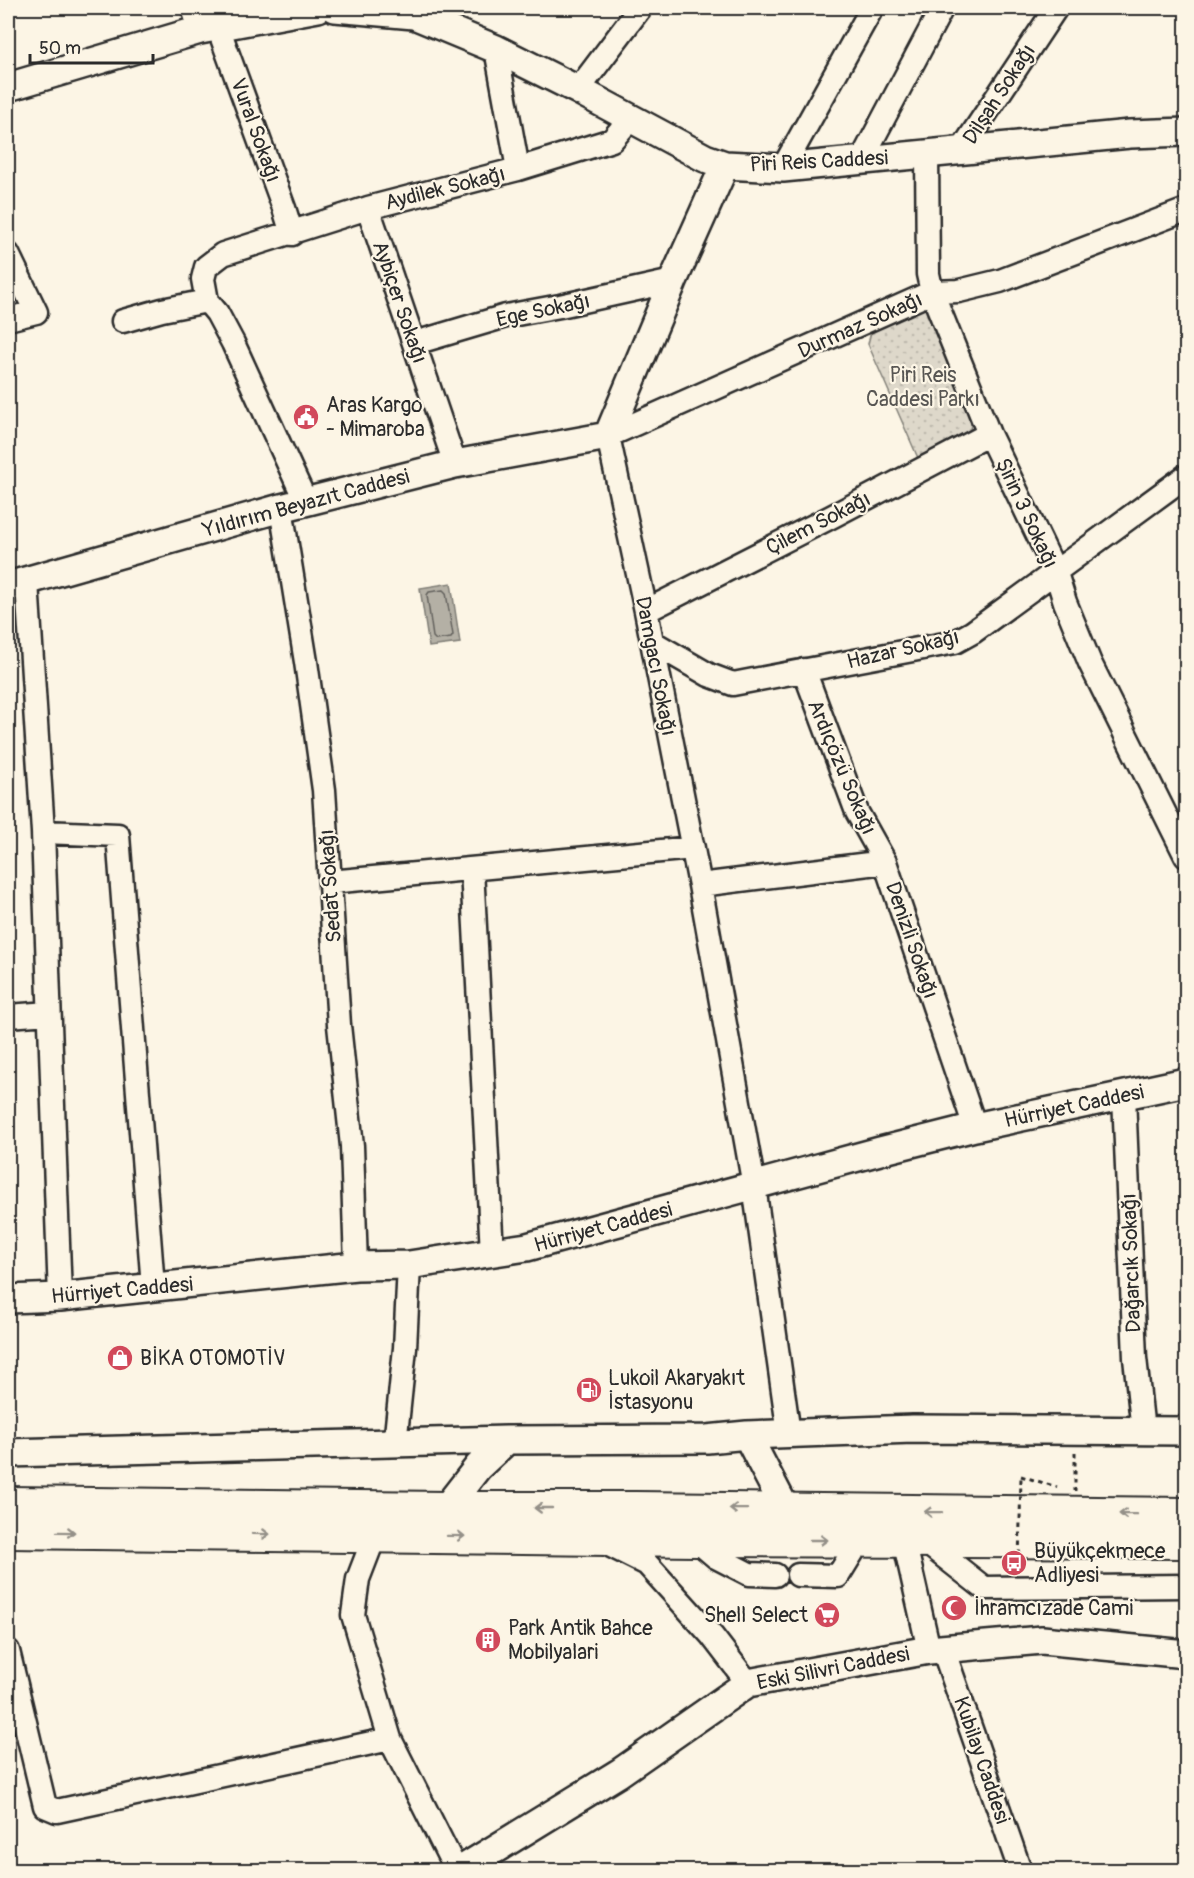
<svg xmlns="http://www.w3.org/2000/svg" width="1194" height="1878" viewBox="0 0 1194 1878" font-family="Pangolin,sans-serif">
	<style>
		.park { fill: url(#park-dots); stroke: #84827a; stroke-width: 1.5 }
		.water { fill: #b4b0a5; stroke: #7d7b74; stroke-width: 1.5 }
		.lines { fill: none; stroke-linecap: round; stroke-linejoin: round }
		.shore { stroke: #62605c; stroke-width: 1.5 }
		.minor-casing { stroke: #2b2b2b; stroke-width: 27 }
		.major-casing { stroke: #2b2b2b; stroke-width: 32 }
		.highway-casing { stroke: #2b2b2b; stroke-width: 36 }
		.path { stroke: #2b2b2b; stroke-width: 3; stroke-dasharray: 4.5 4.5; stroke-linecap: butt }
		.minor { stroke: #fcf5e5; stroke-width: 22 }
		.major { stroke: #fcf5e5; stroke-width: 27 }
		.highway { stroke: #fcf5e5; stroke-width: 32 }
		.path-bridge { stroke: #2b2b2b; stroke-width: 3; stroke-dasharray: 4.5 4.5; stroke-linecap: butt }
		.oneway { stroke: #949088 }
		.labels { text-anchor: middle; stroke-width: 4.5; stroke-linejoin: round; paint-order: stroke }
		.street-label { font-size: 21px; fill: #2b2b2b; stroke: #fcf5e5 }
		.park-label { font-size: 21px; fill: #585653; stroke: #fcf5e5 }
		.poi-label { font-size: 21px; fill: #2b2b2b; stroke: #fcf5e5; text-anchor: start }
	</style>
	<defs>
		<pattern id="park-dots" width="8" height="8" patternUnits="userSpaceOnUse" patternTransform="scale(1.5)"><rect width="8" height="8" fill="#ded8ca"/><path d="M2 2h.1M6 6h.1" fill="none" stroke="#bfbaae" stroke-width="1.8" stroke-linecap="round"/></pattern>
	</defs>
	<rect width="100%" height="100%" fill="#fcf5e5"/>
	<filter id="ink" filterUnits="userSpaceOnUse"><feTurbulence type="fractalNoise" baseFrequency=".0167" numOctaves="2"/><feDisplacementMap in="SourceGraphic" scale="12" xChannelSelector="R" yChannelSelector="G"/><feConvolveMatrix kernelMatrix="1 2 1 2 8 2 1 2 1" color-interpolation-filters="sRGB"/></filter>
	<g filter="url(#ink)">
		<path class="park" d="M926 308 972 417 970 430 918 458 868 344 871 332 875 329Z"/>
		<path class="water" d="M451 583 460 643 429 647 420 588Z"/>
		<g class="lines">
			<path class="shore" d="M443 590 446 593 453 635 451 638 436 640 433 637 427 595 429 592Z"/>
			<g class="minor-casing">
				<path id="minor" d="M193 8 200 30
					M218 27 284 208 292 234
					M578 90 640 8
					M961 151 1056 8
					M927 154 928 274 932 292 989 434 1056 573 1065 602 1090 663 1186 856
					M862 159 942 8
					M783 168 872 8
					M518 169 612 140 631 118
					M368 208 455 464
					M8 254 36 312 8 319
					M207 301 203 279 206 267 223 254 368 208 518 169 496 49
					M123 321 162 310 207 301 217 313 233 343 306 502
					M415 343 506 316 560 306 673 281
					M281 508 306 662 324 790 339 1025 352 1146 356 1266
					M27 582 43 832 60 1297
					M646 611 831 517 989 434
					M652 642 709 675 733 684 955 642 973 632 1186 476
					M804 670 857 812 885 862 975 1127
					M43 832 118 835 153 1287
					M472 869 492 1253
					M330 882 693 848
					M700 885 885 862
					M8 1016 49 1013
					M1124 1096 1135 1358 1143 1431
					M789 1434 754 1186 700 885 646 611 608 436 932 292 959 291 1000 281 1186 210
					M395 1444 405 1348 409 1265
					M375 1535 358 1579 353 1615 390 1739 456 1870
					M696 1540 716 1557 749 1574 775 1575
					M904 1540 929 1650
					M923 1540 984 1588 1186 1586
					M603 1542 647 1564 712 1636 748 1683
					M798 1575 838 1576 860 1540
					M943 1649 1020 1870
					M8 1651 45 1806 57 1811 390 1739"/>
			</g>
			<g class="major-casing">
				<path id="major" d="M335 8 414 15 496 49 578 90 705 158 725 165 783 168 1130 134 1186 132
					M8 87 200 30 318 8
					M8 586 281 508 455 464 608 436 673 281 725 165
					M8 1299 60 1297 356 1266 409 1265 527 1247 880 1151 975 1127 1186 1082
					M747 1435 786 1510
					M8 1453 507 1440 707 1439 747 1435 913 1429 1186 1431
					M446 1508 478 1467 507 1440
					M461 1870 619 1773 748 1683 929 1650 1042 1640 1186 1654"/>
			</g>
			<g class="highway-casing">
				<path id="highway" d="M8 1503 446 1508H636L1186 1514
					M8 1532 696 1540 1186 1542"/>
			</g>
			<path class="path" d="M1075 1452V1491
				M1021 1476 1057 1487"/>
			<use href="#minor" class="minor"/>
			<use href="#major" class="major"/>
			<use href="#highway" class="highway"/>
			<path class="path-bridge" d="M1019 1564 1021 1476"/>
		</g>
		<defs><path id="oneway-shaft" d="M-6 0H5M1.5-3L5.5 0L1.5 3" fill="none" stroke-width="1.6" stroke-linecap="round" stroke-linejoin="round" transform="scale(1.5)"/></defs>
		<g class="oneway">
			<use href="#oneway-shaft" transform="translate(543 1508) rotate(180)"/>
			<use href="#oneway-shaft" transform="translate(738 1509) rotate(-179)"/>
			<use href="#oneway-shaft" transform="translate(933 1512) rotate(-179)"/>
			<use href="#oneway-shaft" transform="translate(1128 1514) rotate(-179)"/>
			<use href="#oneway-shaft" transform="translate(66 1532) rotate(1)"/>
			<use href="#oneway-shaft" transform="translate(261 1534) rotate(1)"/>
			<use href="#oneway-shaft" transform="translate(456 1536) rotate(1)"/>
			<use href="#oneway-shaft" transform="translate(819 1540)"/>
		</g>
	</g>
	<defs>
		<g id="civic-disc" transform="scale(1.35)"><circle r="9.5" fill="#d1495b" stroke="#fcf5e5"/><path d="M-.6-6.5H3V-4.5H.6V-3L4-1V1h2V6H-6V1h2V-1L-.6-3ZM-1.2 2.5V6h2.4V2.5Z" fill="#fff"/></g>
		<g id="shop-disc" transform="scale(1.35)"><circle r="9.5" fill="#d1495b" stroke="#fcf5e5"/><path d="M-5-2.5h2.3a2.7 3.5 0 0 1 5.4 0H5L5.5 6h-11ZM-1.5-2.5h3a1.5 2.3 0 0 0-3 0Z" fill="#fff"/></g>
		<g id="fuel-disc" transform="scale(1.35)"><circle r="9.5" fill="#d1495b" stroke="#fcf5e5"/><path d="M-5.5-6h7V0h2V4h1.3V-2.5L3-4.5l.8-.8L6-3V5H2.5V1h-1V6h-7ZM-4.2-4.7v3.2H.2V-4.7Z" fill="#fff"/></g>
		<g id="bus-disc" transform="scale(1.35)"><circle r="9.5" fill="#d1495b" stroke="#fcf5e5"/><path d="M-5-6H5V4H4V6H2V4H-2V6H-4V4H-5ZM-3.5-4V0h7V-4ZM-3.5 1.2v1.5H-2V1.2ZM2 1.2v1.5H3.5V1.2Z" fill="#fff"/></g>
		<g id="mosque-disc" transform="scale(1.35)"><circle r="9.5" fill="#d1495b" stroke="#fcf5e5"/><path d="M3.5-4.9A6 6 0 1 0 3.5 4.9A5 5 0 1 1 3.5-4.9Z" fill="#fff"/></g>
		<g id="supermarket-disc" transform="scale(1.35)"><circle r="9.5" fill="#d1495b" stroke="#fcf5e5"/><path d="M-6-5.5h2.5l.6 2H6L4.5 2H-2.5L-4.4-4H-6ZM-1.5 3.2a1.3 1.3 0 1 0 .1 0ZM3 3.2a1.3 1.3 0 1 0 .1 0Z" fill="#fff"/></g>
		<g id="building-disc" transform="scale(1.35)"><circle r="9.5" fill="#d1495b" stroke="#fcf5e5"/><path d="M-4-6H4V6H1V3H-1V6H-4ZM-2.5-4.3h1.7v1.8h-1.7ZM.8-4.3h1.7v1.8H.8ZM-2.5-1h1.7V.8h-1.7ZM.8-1h1.7V.8H.8Z" fill="#fff"/></g>
	</defs>
	<g fill-rule="evenodd">
		<use href="#civic-disc" x="306" y="417"/>
		<use href="#shop-disc" x="120" y="1358"/>
		<use href="#fuel-disc" x="589" y="1390"/>
		<use href="#bus-disc" x="1014" y="1563"/>
		<use href="#mosque-disc" x="954" y="1608"/>
		<use href="#supermarket-disc" x="827" y="1615"/>
		<use href="#building-disc" x="488" y="1640"/>
	</g>
	<g class="labels">
		<g class="street-label">
			<text transform="translate(999 94) rotate(-57)" y="7">Dilşah Sokağı</text>
			<text transform="translate(256 130) rotate(70)" y="7">Vural Sokağı</text>
			<text transform="translate(819 161) rotate(-3)" y="7">Piri Reis Caddesi</text>
			<text transform="translate(445 188) rotate(-14)" y="7">Aydilek Sokağı</text>
			<text transform="translate(400 302) rotate(71)" y="7">Aybiçer Sokağı</text>
			<text transform="translate(543 310) rotate(-12)" y="7">Ege Sokağı</text>
			<text transform="translate(860 325) rotate(-24)" y="7">Durmaz Sokağı</text>
			<text transform="translate(306 503) rotate(-15)" y="7">Yıldırım Beyazıt Caddesi</text>
			<text transform="translate(1027 513) rotate(65)" y="7">Şirin 3 Sokağı</text>
			<text transform="translate(818 523) rotate(-27)" y="7">Çilem Sokağı</text>
			<text transform="translate(903 649) rotate(-13)" y="7">Hazar Sokağı</text>
			<text transform="translate(656 666) rotate(79)" y="7">Damgacı Sokağı</text>
			<text transform="translate(842 767) rotate(67)" y="7">Ardıçözü Sokağı</text>
			<text transform="translate(330 886) rotate(-94)" y="7">Sedat Sokağı</text>
			<text transform="translate(912 940) rotate(71)" y="7">Denizli Sokağı</text>
			<text transform="translate(1074 1106) rotate(-12)" y="7">Hürriyet Caddesi</text>
			<text transform="translate(603 1227) rotate(-15)" y="7">Hürriyet Caddesi</text>
			<text transform="translate(1131 1263) rotate(-92)" y="7">Dağarcık Sokağı</text>
			<text transform="translate(122 1290) rotate(-5)" y="7">Hürriyet Caddesi</text>
			<text transform="translate(833 1668) rotate(-11)" y="7">Eski Silivri Caddesi</text>
			<text transform="translate(982 1760) rotate(71)" y="7">Kubilay Caddesi</text>
		</g>
		<g class="park-label">
			<text x="923" y="382">Piri Reis<tspan x="923" dy="24">Caddesi Parkı</tspan></text>
		</g>
		<g class="poi-label">
			<text x="326" y="412">Aras Kargo<tspan x="326" dy="24">- Mimaroba</tspan></text>
			<text x="140" y="1365">BİKA OTOMOTİV</text>
			<text x="608" y="1385">Lukoil Akaryakıt<tspan x="608" dy="24">İstasyonu</tspan></text>
			<text x="1034" y="1558">Büyükçekmece<tspan x="1034" dy="24">Adliyesi</tspan></text>
			<text x="974" y="1615">İhramcızade Cami</text>
			<text x="808" y="1622" text-anchor="end">Shell Select</text>
			<text x="508" y="1635">Park Antik Bahce<tspan x="508" dy="24">Mobilyalari</tspan></text>
		</g>
	</g>
	<rect width="1194" height="1878" fill="none" stroke="#fcf5e5" stroke-width="30"/>
	<rect x="15" y="15" width="1164" height="1848" fill="none" stroke="#2b2b2b" stroke-width="2" filter="url(#ink)"/>
	<path d="M30 54v9h123v-9" fill="none" stroke="#2b2b2b" stroke-width="3"/>
	<text x="39" y="54" font-size="18" fill="#2b2b2b" stroke="#fcf5e5" stroke-width="4.5" paint-order="stroke">50 m</text>
</svg>
